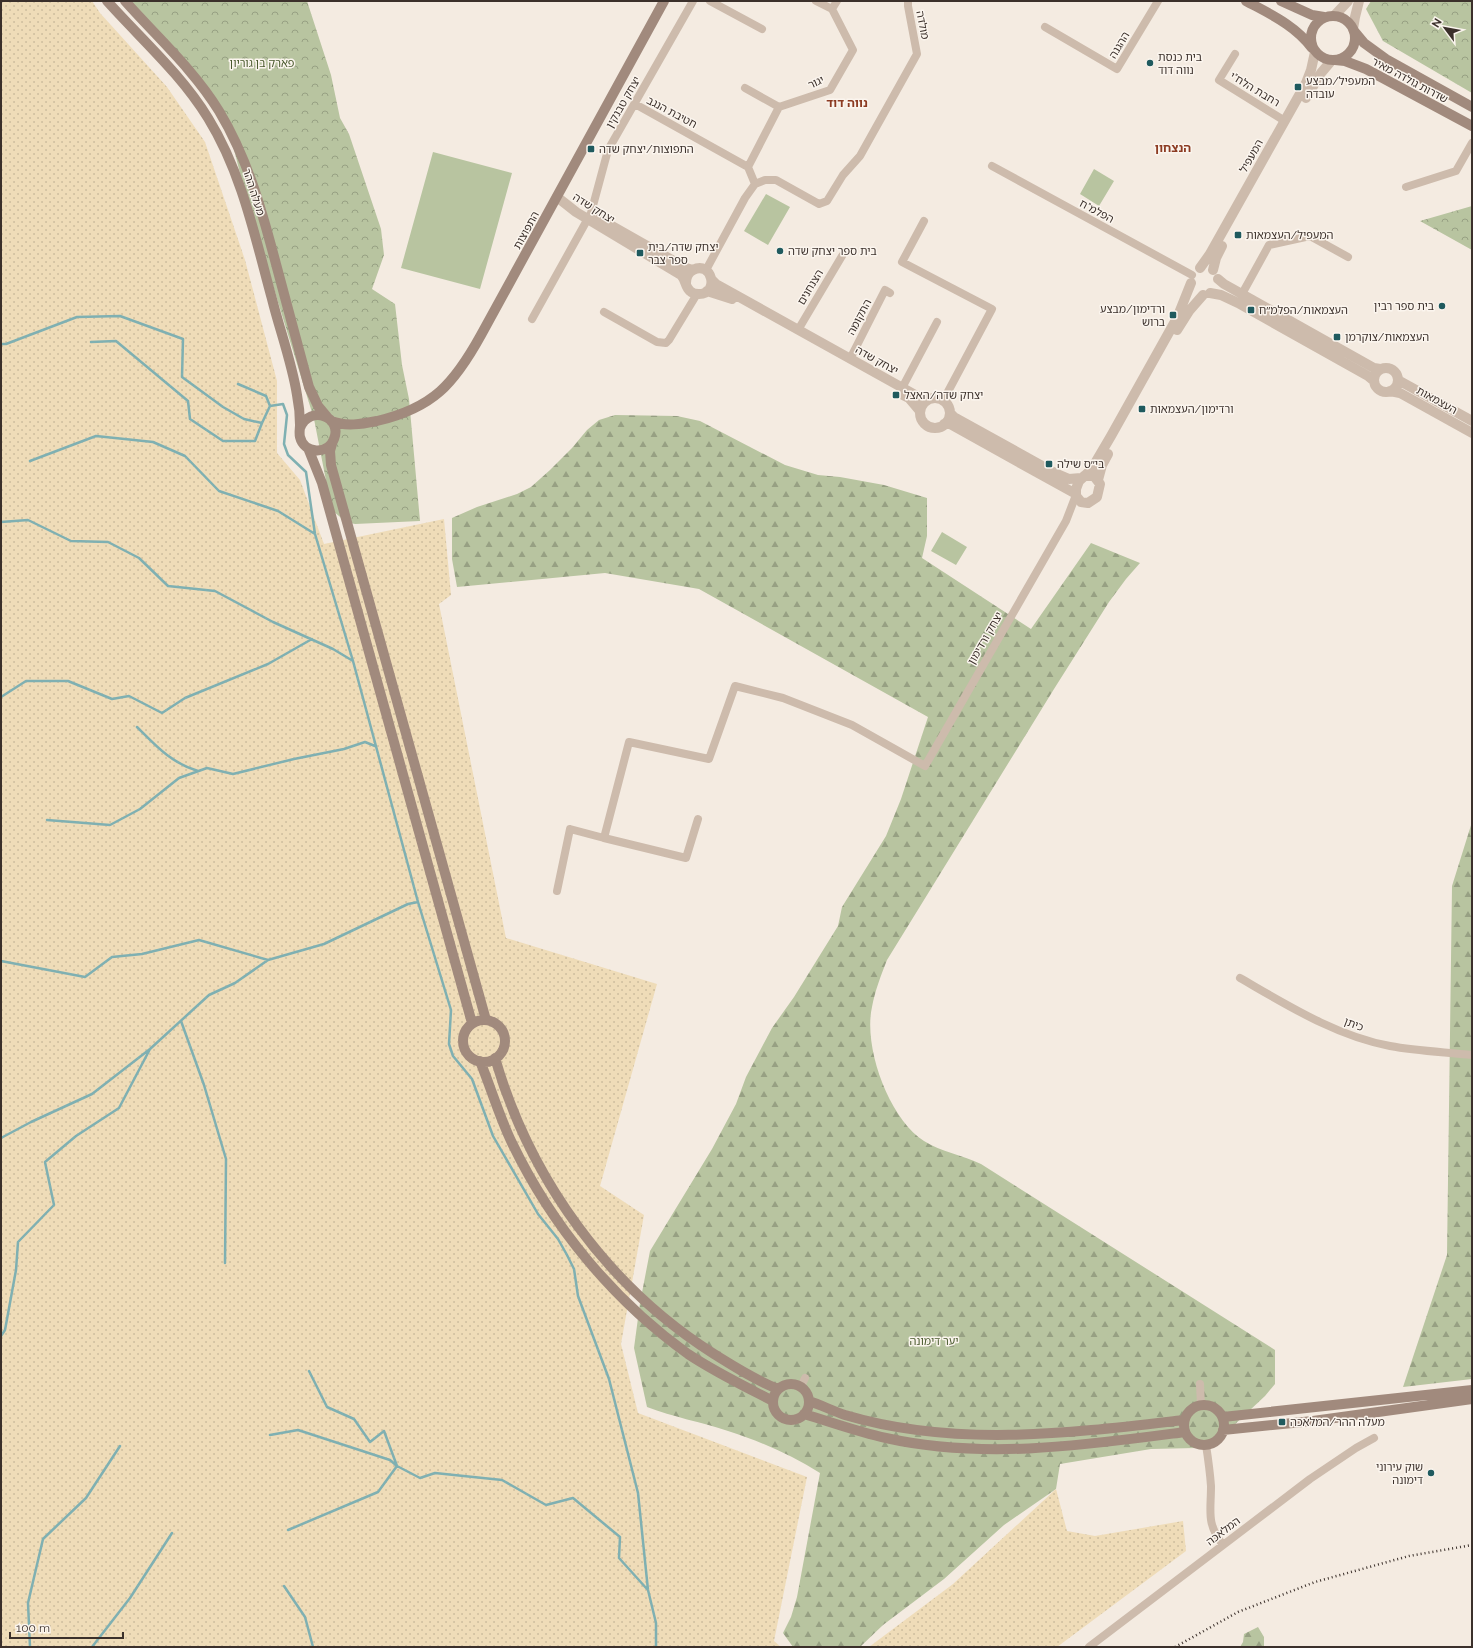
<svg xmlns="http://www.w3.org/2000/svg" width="1473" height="1648" viewBox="0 0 1473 1648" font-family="Raleway,'Noto Sans Hebrew',sans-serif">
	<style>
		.forest { fill: url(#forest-firs) }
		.sand { fill: url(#sand-dots) }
		.park { fill: url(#park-crowns) }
		.pitch { fill: #b8c4a0 }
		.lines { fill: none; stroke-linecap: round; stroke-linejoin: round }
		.stream { stroke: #7fb0b2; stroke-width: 2.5 }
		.minor { stroke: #cdbbac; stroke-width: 8 }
		.tertiary { stroke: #cdbbac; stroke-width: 10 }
		.secondary { stroke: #a18a7d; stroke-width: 10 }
		.rail { stroke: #3b302b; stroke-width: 2.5; stroke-dasharray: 1 3; stroke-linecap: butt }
		.poi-dot { fill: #1f5a5e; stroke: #fbf5ee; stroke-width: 1.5 }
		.labels { text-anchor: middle; stroke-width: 3; stroke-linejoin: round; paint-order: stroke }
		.street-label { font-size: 11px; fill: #3b302b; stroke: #fbf5ee }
		.poi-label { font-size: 11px; fill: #3b302b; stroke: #fbf5ee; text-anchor: start }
		.park-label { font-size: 11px; fill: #4a5a2e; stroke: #fbf5ee }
		.neighbourhood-label { font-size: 12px; font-weight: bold; fill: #8c3b22; stroke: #fbf5ee }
	</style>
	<defs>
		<pattern id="forest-firs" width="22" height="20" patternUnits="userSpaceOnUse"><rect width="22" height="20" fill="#b8c4a0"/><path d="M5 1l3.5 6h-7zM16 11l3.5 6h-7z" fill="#97a083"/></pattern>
		<pattern id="sand-dots" width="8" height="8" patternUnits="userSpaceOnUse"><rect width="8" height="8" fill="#efdcb8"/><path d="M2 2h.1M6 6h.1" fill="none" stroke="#cebd9e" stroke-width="1.8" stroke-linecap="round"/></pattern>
		<pattern id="park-crowns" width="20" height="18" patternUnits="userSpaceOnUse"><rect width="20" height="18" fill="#b8c4a0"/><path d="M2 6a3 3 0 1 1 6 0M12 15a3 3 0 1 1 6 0" fill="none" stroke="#97a083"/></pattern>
	</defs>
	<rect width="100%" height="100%" fill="#f4ebe1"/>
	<path class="forest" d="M615 415 677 416 700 421 785 465 818 475 840 477 884 485 927 498V536L922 558 1031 629 1091 543 1140 563 1126 579 1109 602 1054 689 887 960C881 975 875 991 872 1007 863 1047 889 1119 924 1141 941 1152 963 1155 981 1164L1275 1350V1384L1265 1396 1233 1426 1196 1448 1151 1449 1060 1464 1056 1489 1004 1525 944 1579 883 1625 860 1647H793L783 1633 791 1617 797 1597 820 1473C791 1455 760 1441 728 1431 701 1422 673 1417 647 1407L634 1348 640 1303 650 1251 712 1149 736 1104 746 1077 772 1028 794 997 838 926 842 907 886 836 901 799 928 717 699 589 605 573 457 587 452 559V518L477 507 517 494 531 487 550 470 572 448 587 430 599 420Z
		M1472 822V1379L1403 1387 1447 1255 1452 886Z
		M1258 1627 1264 1637V1647H1240L1243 1642 1244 1634Z"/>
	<path class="sand" d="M1 1H92L100 13 167 87 205 142 245 260 277 381V453L300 480 324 544 444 519 451 595 439 604 506 938 657 984 600 1186 644 1215 621 1344 638 1413 807 1477 774 1641 781 1647H1Z
		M1056 1489 1067 1531 1095 1536 1183 1521 1186 1551 1057 1647H869L953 1584Z"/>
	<path class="park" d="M130 1H307L331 75 340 118 349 134 381 229 384 255 372 289 395 304 402 365 409 399 420 521 355 524 346 522 333 511 329 496 314 419 278 302 241 177 226 118Z
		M1371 1H1472V93L1383 41 1366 9Z
		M1472 206V250L1420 221Z"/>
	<path class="pitch" d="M433 152 512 173 480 289 401 268Z
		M1094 169 1114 181 1099 206 1080 194Z
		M766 194 790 207 768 245 744 231Z
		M942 532 967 547 956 565 931 551Z"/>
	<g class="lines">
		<path class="stream" d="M91 342 116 341 188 401 190 419 223 441H255L262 423
			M1 344H6L77 317 120 316 183 339 182 377 223 407 244 419 262 423 270 406 283 404 287 415 284 444 288 455 306 472 315 534 353 661 418 902 451 1010 449 1044 453 1056 472 1079 493 1136 538 1214 558 1239 567 1255 574 1269 578 1296 609 1379 638 1493 648 1590 656 1623V1647
			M238 384 266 396 270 406
			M30 461 96 436 153 442 185 456 219 491 278 511 315 534
			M1 522 28 520 71 541 108 542 139 558 168 586 215 591 273 622 333 649 353 661
			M1 697 26 681H68L112 699 129 696 162 713 185 698 268 664 312 639
			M137 727C156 746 171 763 198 771
			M47 820 110 825 140 809 179 778 207 768 233 774 294 759 344 749 365 742 375 746
			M1 961 85 977 112 957 142 954 199 940 268 960 324 944 408 904 418 902
			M181 1021 204 1085 226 1159 225 1263
			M1 1138 31 1122 92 1094 150 1049 209 995 235 983 268 960
			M1 1336 5 1330 16 1270 18 1242 54 1205 45 1162 76 1136 119 1108 150 1049
			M270 1435 298 1430 390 1460 397 1466 420 1478 435 1473 502 1480 546 1505 573 1498 620 1537 619 1558 647 1589
			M288 1530 378 1492 397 1466 384 1431 370 1442 354 1419 327 1407 309 1371
			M284 1586 305 1617 313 1647
			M30 1647 28 1603 43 1539 86 1498 120 1446
			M92 1647 130 1598 172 1533"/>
		<path class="minor" d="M710 1 762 29
			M816 1 832 9
			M1045 27 1117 69 1158 1
			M1235 54 1219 80 1285 121
			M745 88 779 107
			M635 104 748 167 755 184 765 180H776L819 204 827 201 843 175 860 156 917 54 908 6V1
			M992 166 1192 275
			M748 167 779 107 830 90 853 50 832 9 837 1
			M1406 187 1456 171 1472 143
			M924 221 902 262 992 309 943 401
			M706 270 745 198 755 184
			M1242 294 1269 245 1310 236 1348 257
			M604 312 657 342 666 343 669 340 697 294
			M532 319 591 213 608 150 693 1
			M798 330 842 256
			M850 359 885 290 890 293
			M902 388 937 322
			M698 819 686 858 604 838 629 742 709 759 735 686 783 698 852 725 925 766 1066 521 1076 495
			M557 891 570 829 604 838
			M1240 978C1287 1005 1336 1036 1390 1046 1417 1051 1445 1052 1472 1055
			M1200 1384 1201 1405
			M801 1387 805 1378
			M1206 1445C1208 1458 1210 1472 1211 1486 1211 1512 1206 1523 1223 1545
			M1089 1647 1310 1479 1356 1448 1374 1438"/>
		<path class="tertiary" d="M1335 15 1348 1
			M1353 29 1355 17 1359 1
			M1306 98 1321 73 1332 60
			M557 197 576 212 681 275C686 280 685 287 690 291 693 294 696 294 699 294 720 294 712 260 693 270 687 273 686 278 686 283
			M598 218 686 268 693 270
			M1200 268 1210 254 1306 83 1311 70 1315 52
			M1213 270 1216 258 1222 246
			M1218 279 1224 284 1374 368 1380 369
			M712 280 716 284 919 397 928 399
			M707 291 732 299
			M1210 293 1221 295 1238 303 1368 376 1374 381
			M1177 330 1189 311 1203 295
			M1374 380a12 12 0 1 1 24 0a12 12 0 1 1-24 0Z
			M1398 380 1472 421
			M1390 391 1400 393 1472 433
			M903 395 909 398 920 411
			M920 413a15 15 0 1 1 30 0a15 15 0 1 1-30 0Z
			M950 413 954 417 1055 473 1069 479 1081 478
			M944 424H950L1076 494
			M1084 476H1094L1100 484 1097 497 1088 503 1081 502 1076 496V489L1079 481 1091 470 1111 436 1177 318 1191 283
			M1098 480 1102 465 1108 454"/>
		<path class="secondary" d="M107 1C141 39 181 74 208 118 242 173 255 237 272 299 280 331 292 363 297 395 299 405 300 415 300 425 300 429 299 433 300 437 304 454 328 455 334 439 343 417 310 404 300 428
			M125 1C157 37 194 70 219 111 248 159 262 211 276 264 287 305 298 346 309 387L318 406 328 418
			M1246 1C1270 14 1295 25 1312 48
			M1281 1 1312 15 1324 17
			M1311 38a22 22 0 1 1 44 0a22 22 0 1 1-44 0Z
			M1354 31 1364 43 1386 59 1472 107
			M1335 60 1345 61 1366 69 1472 126
			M331 421C346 427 362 424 377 421 433 408 454 384 481 335L664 1
			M332 444 330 451 331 465 486 1020
			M308 448 322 483 472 1023
			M463 1041a21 21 0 1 1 42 0a21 21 0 1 1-42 0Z
			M495 1058C530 1179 608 1287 714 1354 735 1367 755 1380 778 1389
			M480 1061C491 1088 499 1116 512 1143 552 1226 613 1300 688 1354 715 1372 744 1386 773 1401
			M773 1402a18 18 0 1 1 36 0a18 18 0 1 1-36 0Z
			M809 1401C821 1405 833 1411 845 1415 956 1448 1072 1433 1184 1420
			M1184 1425a20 20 0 1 1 40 0a20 20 0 1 1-40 0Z
			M804 1414C831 1422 858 1432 886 1438 984 1460 1086 1445 1185 1432
			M1223 1417 1472 1390
			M1223 1430 1313 1421 1472 1399"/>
		<path class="rail" d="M1175 1647 1238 1612 1315 1582 1409 1556 1472 1545"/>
	</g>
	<g class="poi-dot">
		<circle cx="1150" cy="63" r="4"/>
		<rect x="1294" y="83" width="8" height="8" rx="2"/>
		<rect x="587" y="145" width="8" height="8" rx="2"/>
		<rect x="1234" y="231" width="8" height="8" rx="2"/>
		<circle cx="780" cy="251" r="4"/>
		<rect x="636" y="249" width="8" height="8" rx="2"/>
		<circle cx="1442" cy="306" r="4"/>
		<rect x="1247" y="306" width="8" height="8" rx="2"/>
		<rect x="1169" y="311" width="8" height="8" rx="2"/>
		<rect x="1333" y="333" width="8" height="8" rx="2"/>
		<rect x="892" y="391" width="8" height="8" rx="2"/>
		<rect x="1138" y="405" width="8" height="8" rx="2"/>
		<rect x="1045" y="460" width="8" height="8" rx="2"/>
		<rect x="1278" y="1418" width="8" height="8" rx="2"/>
		<circle cx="1431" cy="1473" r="4"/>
	</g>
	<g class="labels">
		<g class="street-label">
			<text transform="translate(923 25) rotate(79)" y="4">מולדה</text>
			<text transform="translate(1119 45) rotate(-59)" y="4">ההגנה</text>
			<text transform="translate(1410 80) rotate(28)" y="4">שדרות גולדה מאיר</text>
			<text transform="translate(816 82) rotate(-24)" y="4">יגור</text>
			<text transform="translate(1255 89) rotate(31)" y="4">רחבת הלח"י</text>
			<text transform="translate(623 102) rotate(-60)" y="4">יצחק טבנקין</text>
			<text transform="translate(672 112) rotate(28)" y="4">חטיבת הנגב</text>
			<text transform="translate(1251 156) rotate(-61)" y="4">המעפיל</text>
			<text transform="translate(254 192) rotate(72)" y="4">מעלה ההר</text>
			<text transform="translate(594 208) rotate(32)" y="4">יצחק שדה</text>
			<text transform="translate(1097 211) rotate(28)" y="4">הפלמ"ח</text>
			<text transform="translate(526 230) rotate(-61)" y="4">התפוצות</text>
			<text transform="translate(810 287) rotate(-59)" y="4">הצנחנים</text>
			<text transform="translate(859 317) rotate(-62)" y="4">התקומה</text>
			<text transform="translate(877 360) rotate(29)" y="4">יצחק שדה</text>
			<text transform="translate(1437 400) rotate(29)" y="4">העצמאות</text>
			<text transform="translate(985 638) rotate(-60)" y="4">יצחק ורדימון</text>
			<text transform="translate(1354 1024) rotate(21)" y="4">כיתן</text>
			<text transform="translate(1223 1531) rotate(-37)" y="4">המלאכה</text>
		</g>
		<g class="poi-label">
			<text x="1158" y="61">בית כנסת<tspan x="1158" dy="13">נווה דוד</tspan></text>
			<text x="1306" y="85">המעפיל/מבצע<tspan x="1306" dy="13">עובדה</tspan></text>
			<text x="599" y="153">התפוצות/יצחק שדה</text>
			<text x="1246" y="239">המעפיל/העצמאות</text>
			<text x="648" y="251">יצחק שדה/בית<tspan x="648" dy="13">ספר צבר</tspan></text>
			<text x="788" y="255">בית ספר יצחק שדה</text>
			<text x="1434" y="310" text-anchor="end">בית ספר רבין</text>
			<text x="1165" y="313" text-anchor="end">ורדימון/מבצע<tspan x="1165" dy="13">ברוש</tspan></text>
			<text x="1259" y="314">העצמאות/הפלמ״ח</text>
			<text x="1345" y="341">העצמאות/צוקרמן</text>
			<text x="904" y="399">יצחק שדה/האצל</text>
			<text x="1150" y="413">ורדימון/העצמאות</text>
			<text x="1057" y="468">בי״ס שילה</text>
			<text x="1290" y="1426">מעלה ההר/המלאכה</text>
			<text x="1423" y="1471" text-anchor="end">שוק עירוני<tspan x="1423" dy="13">דימונה</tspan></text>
		</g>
		<g class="park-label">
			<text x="262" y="67">פארק בן גוריון</text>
			<text x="934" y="1345">יער דימונה</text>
		</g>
		<g class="neighbourhood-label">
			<text x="847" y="107">נווה דוד</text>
			<text x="1173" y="152">הנצחון</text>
		</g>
	</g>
	<rect width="1473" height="1648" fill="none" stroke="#3b302b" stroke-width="4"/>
	<g transform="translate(1445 28) rotate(302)" stroke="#fbf5ee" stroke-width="3" paint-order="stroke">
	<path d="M0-3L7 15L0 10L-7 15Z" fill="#3b302b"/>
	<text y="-6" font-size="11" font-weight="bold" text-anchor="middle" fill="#3b302b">N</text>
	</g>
	<path d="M10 1632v6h113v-6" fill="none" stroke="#3b302b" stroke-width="2"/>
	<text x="16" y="1632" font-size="12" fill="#3b302b" stroke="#fbf5ee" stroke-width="3" paint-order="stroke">100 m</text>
</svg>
